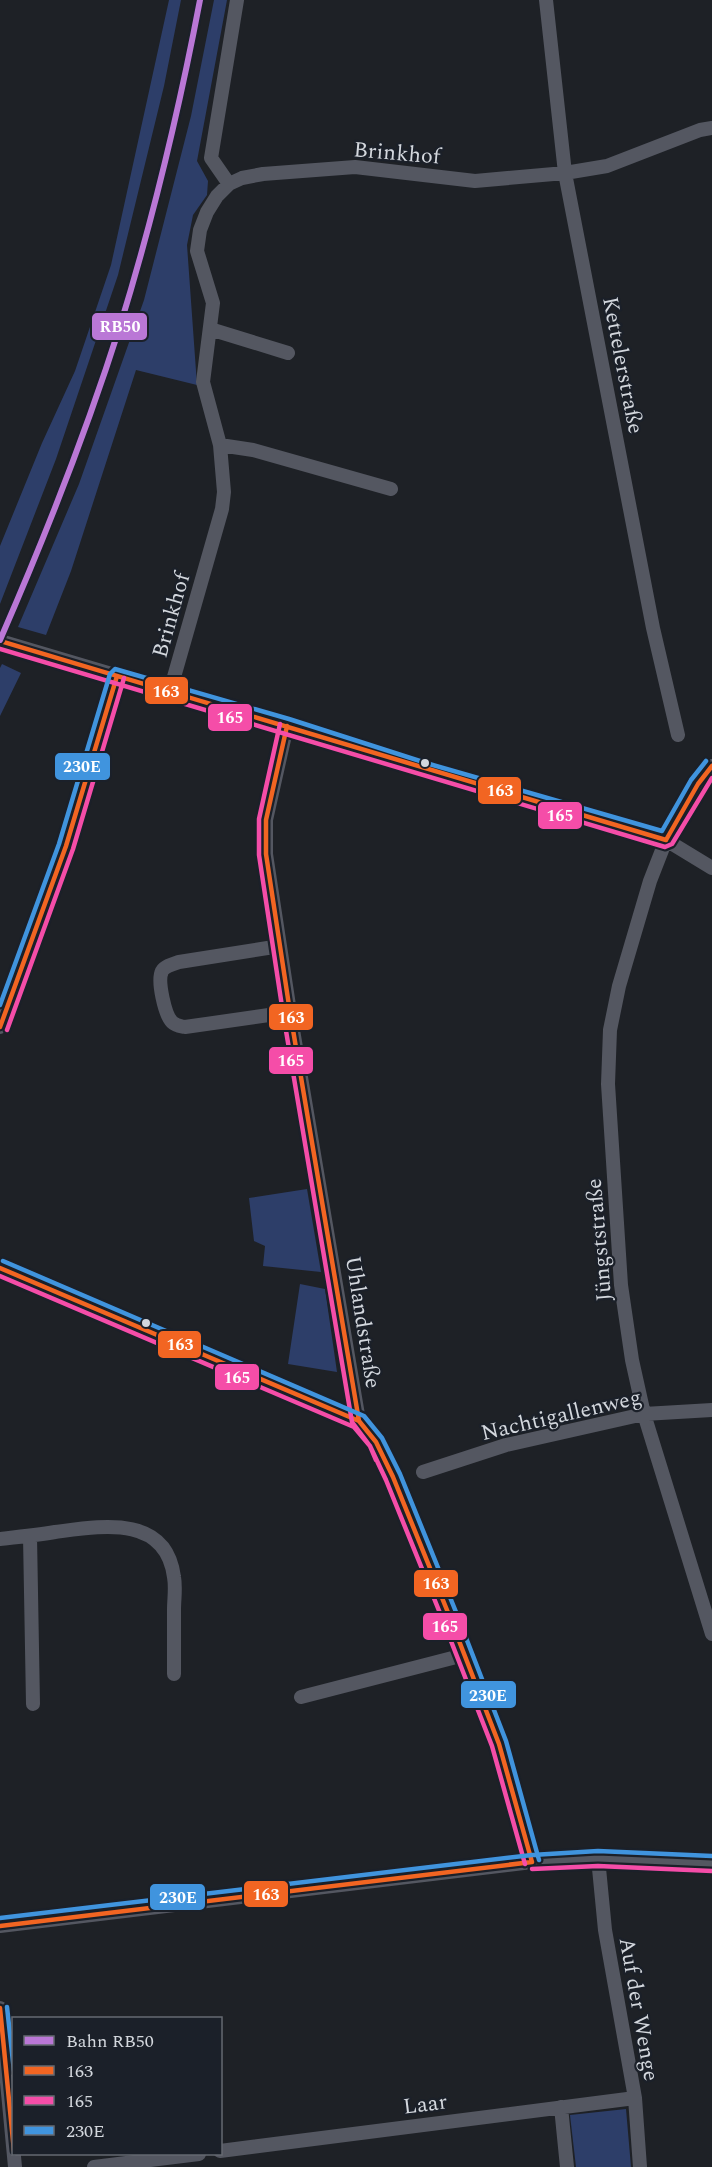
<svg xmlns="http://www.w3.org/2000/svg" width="712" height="2167" viewBox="0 0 712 2167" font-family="Spectral,serif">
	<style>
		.green { fill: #2d3e69 }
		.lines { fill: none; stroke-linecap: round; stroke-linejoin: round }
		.street { stroke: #545761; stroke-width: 14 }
		.bus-1-casing { stroke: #1b2029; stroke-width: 9 }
		.bus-2-casing { stroke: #1b2029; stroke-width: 9 }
		.bus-3-casing { stroke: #1b2029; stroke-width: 9 }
		.bus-1 { stroke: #f26522; stroke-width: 4.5 }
		.bus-2 { stroke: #f54da8; stroke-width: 4.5 }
		.bus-3 { stroke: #4094de; stroke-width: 4.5 }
		.rail-1-casing { stroke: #1b2029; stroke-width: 10 }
		.rail-1 { stroke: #ba77d6; stroke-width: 6 }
		.bus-dot { fill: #d3d7dd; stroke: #1b2029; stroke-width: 2 }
		.labels { text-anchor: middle; stroke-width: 4.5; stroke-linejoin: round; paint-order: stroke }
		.street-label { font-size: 22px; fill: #d3d7dd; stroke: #1b2029 }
		.line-badge { stroke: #1b2029; stroke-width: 2 }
		.badge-label { font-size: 16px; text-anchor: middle; font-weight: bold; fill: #fff }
	</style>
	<rect width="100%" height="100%" fill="#1e2126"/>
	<path class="green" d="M169 0H181L164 86 118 275 56 459 0 604V546L42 443 75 371 111 265Z
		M214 0H227L197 161 208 181 207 195 193 215 187 245 197 385 136 370 71 571 46 635 18 627 79 484 144 300 191 116Z
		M2 664 21 673 0 716V668Z
		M307 1189 321 1272 263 1266 265 1246 254 1241 249 1198Z
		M300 1284 325 1289 337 1372 288 1364Z
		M626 2109 631 2167H576L570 2115Z"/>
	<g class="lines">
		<path class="street" d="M546 0 565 173 653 628 678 735
			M229 184 211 158 237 0
			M210 329 288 353
			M220 445 253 450 391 489
			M0 641 287 726 424 770 666 840 712 868
			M170 691 222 509 224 492 220 445 203 382 213 303 197 251 200 230 207 212 217 196 229 184 242 178 263 174 355 167 475 181 565 173 607 166 700 130 712 128
			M287 726 266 820V854L290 1012 359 1421 376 1442 393 1477 449 1615 499 1744 532 1862
			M712 766 698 784 666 840 650 881 619 986 610 1030 608 1084 621 1285 632 1360 644 1414 712 1634
			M280 946 179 962C173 964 165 966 162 971 157 981 165 1015 172 1022 176 1026 180 1026 185 1027L290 1012
			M0 1027 66 846 117 676
			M0 1268 359 1421
			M423 1472 506 1445 644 1414 712 1410
			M30 1536 33 1704
			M0 1539C18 1537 37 1535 55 1532 101 1526 166 1514 174 1577 176 1588 174 1599 174 1610 174 1631 174 1653 174 1674
			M301 1697 464 1655
			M598 1858 605 1930 635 2098 640 2167
			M0 1926 532 1862 598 1858 712 1864
			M0 2008 15 2167
			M561 2107 567 2167
			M220 2151 635 2098
			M94 2167 199 2154"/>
		<g class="bus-1-casing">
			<path id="bus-1" d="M0 641 666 840
				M287 726 266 820V854L290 1012 359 1421 376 1442 393 1477 449 1615 499 1744 532 1862
				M666 840 698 784 712 766
				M0 1027 66 846 117 676
				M0 1268 359 1421
				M0 1926 532 1862
				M0 2008 14 2151"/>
		</g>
		<g class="bus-2-casing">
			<path id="bus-2" d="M0 649 665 847 672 844 712 778
				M280 724 259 819V855L283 1013 352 1422 370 1446 386 1480 442 1618 492 1746 525 1864
				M7 1030 73 849 124 678
				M0 1276 354 1427 370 1446 376 1460
				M532 1869 598 1866 712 1871"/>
		</g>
		<g class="bus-3-casing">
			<path id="bus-3" d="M0 1005 59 844 110 674 115 669 289 719 426 763 662 831 691 780 706 761
				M3 1261 364 1416 382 1438 400 1474 456 1612 506 1741 539 1860
				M0 1918 532 1855 598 1851 712 1856
				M7 2007 14 2071"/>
		</g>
		<use href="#bus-1" class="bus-1"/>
		<use href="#bus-2" class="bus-2"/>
		<use href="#bus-3" class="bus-3"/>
		<g class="rail-1-casing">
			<path id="rail-1" d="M0 640C45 537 86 433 120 326 153 219 179 110 200 0"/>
		</g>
		<use href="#rail-1" class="rail-1"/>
	</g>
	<g class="bus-dot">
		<circle cx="425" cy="763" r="5"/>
		<circle cx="146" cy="1323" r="5"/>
	</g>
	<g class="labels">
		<g class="street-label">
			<text transform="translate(397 152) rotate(5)" y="8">Brinkhof</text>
			<text transform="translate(624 365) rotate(79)" y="8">Kettelerstraße</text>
			<text transform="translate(170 615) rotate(-74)" y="8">Brinkhof</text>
			<text transform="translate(598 1240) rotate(-95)" y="8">Jüngststraße</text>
			<text transform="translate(364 1322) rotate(81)" y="8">Uhlandstraße</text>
			<text transform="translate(561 1414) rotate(-13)" y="8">Nachtigallenweg</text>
			<text transform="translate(640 2009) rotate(80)" y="8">Auf der Wenge</text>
			<text transform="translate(425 2103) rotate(-7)" y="8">Laar</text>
		</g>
	</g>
	<g class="line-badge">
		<rect x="91" y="312" width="57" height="29" rx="6" fill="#ba77d6"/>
		<rect x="144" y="676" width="45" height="29" rx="6" fill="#f26522"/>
		<rect x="207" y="703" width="46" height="29" rx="6" fill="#f54da8"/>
		<rect x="54" y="752" width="57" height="29" rx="6" fill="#4094de"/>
		<rect x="477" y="776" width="45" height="29" rx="6" fill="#f26522"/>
		<rect x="537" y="801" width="46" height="29" rx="6" fill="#f54da8"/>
		<rect x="268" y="1003" width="46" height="28" rx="6" fill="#f26522"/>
		<rect x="268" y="1046" width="46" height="29" rx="6" fill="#f54da8"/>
		<rect x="157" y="1330" width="45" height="29" rx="6" fill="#f26522"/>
		<rect x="214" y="1363" width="46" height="28" rx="6" fill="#f54da8"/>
		<rect x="413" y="1569" width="46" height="29" rx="6" fill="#f26522"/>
		<rect x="422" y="1612" width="46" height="29" rx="6" fill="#f54da8"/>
		<rect x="460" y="1680" width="57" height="29" rx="6" fill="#4094de"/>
		<rect x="243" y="1880" width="46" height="28" rx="6" fill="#f26522"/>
		<rect x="149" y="1883" width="57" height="28" rx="6" fill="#4094de"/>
	</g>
	<g class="badge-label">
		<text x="120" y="332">RB50</text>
		<text x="166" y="697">163</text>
		<text x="230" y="723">165</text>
		<text x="82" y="772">230E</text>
		<text x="500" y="796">163</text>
		<text x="560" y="821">165</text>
		<text x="291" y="1023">163</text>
		<text x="291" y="1066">165</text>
		<text x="180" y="1350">163</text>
		<text x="237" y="1383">165</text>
		<text x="436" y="1589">163</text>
		<text x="445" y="1632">165</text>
		<text x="488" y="1701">230E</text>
		<text x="266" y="1900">163</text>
		<text x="178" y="1903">230E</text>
	</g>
	<rect x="12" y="2017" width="210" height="138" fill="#1b2029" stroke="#656971" stroke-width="1.5"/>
	<rect x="24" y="2036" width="30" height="9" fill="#ba77d6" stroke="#656971" stroke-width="1.5"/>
	<text x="66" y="2047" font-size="18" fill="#d3d7dd">Bahn RB50</text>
	<rect x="24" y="2066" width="30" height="9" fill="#f26522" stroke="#656971" stroke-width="1.5"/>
	<text x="66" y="2077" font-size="18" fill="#d3d7dd">163</text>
	<rect x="24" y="2096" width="30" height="9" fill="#f54da8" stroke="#656971" stroke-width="1.5"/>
	<text x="66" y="2107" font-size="18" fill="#d3d7dd">165</text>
	<rect x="24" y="2126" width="30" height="9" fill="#4094de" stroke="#656971" stroke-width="1.5"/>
	<text x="66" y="2137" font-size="18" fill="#d3d7dd">230E</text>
</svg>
